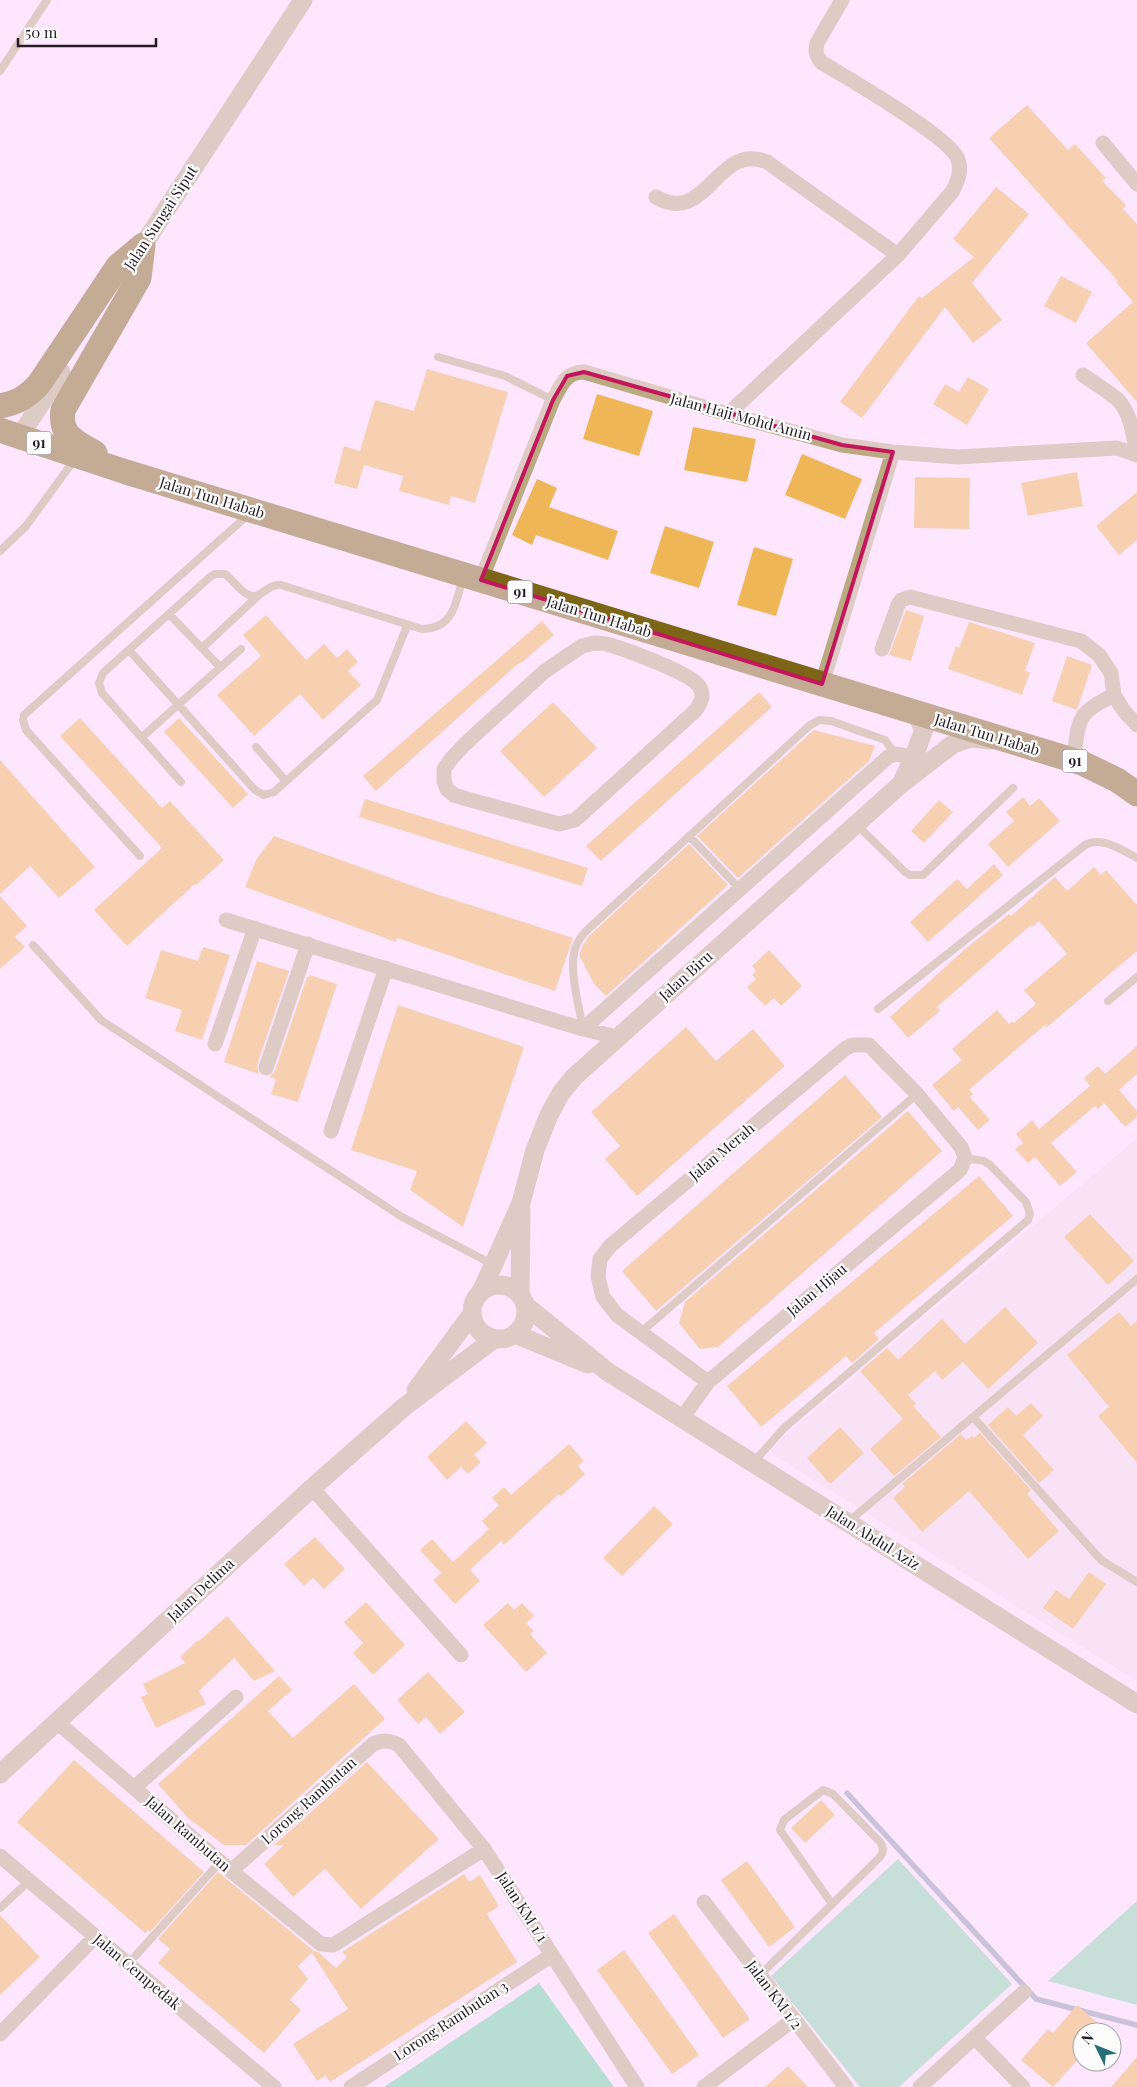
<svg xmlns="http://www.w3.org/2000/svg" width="1137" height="2087" viewBox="0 0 1137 2087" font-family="'Playfair Display',serif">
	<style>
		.medical { fill: #f4deeb }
		.green { fill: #86d5ae }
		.forest { fill: #64d6a1 }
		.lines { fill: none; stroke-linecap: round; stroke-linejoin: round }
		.stream { stroke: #8c98b2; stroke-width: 5.5 }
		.building { fill: #efb657 }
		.service { stroke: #b9aa81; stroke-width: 8 }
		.minor { stroke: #b9aa81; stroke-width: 15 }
		.tertiary { stroke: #b9aa81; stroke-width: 19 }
		.trunk { stroke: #7d6517; stroke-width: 25 }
		.marked { fill: none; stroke: #c2185b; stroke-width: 4; stroke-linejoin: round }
		.labels { text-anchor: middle; stroke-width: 4.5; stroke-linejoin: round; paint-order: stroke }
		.shield { fill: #fcfcfc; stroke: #655e65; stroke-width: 1 }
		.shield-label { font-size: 14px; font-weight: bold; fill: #241b24 }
		.street-label { font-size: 15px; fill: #241b24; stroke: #fcfcfc }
	</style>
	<rect width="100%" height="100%" fill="#fee6fe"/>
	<path class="medical" d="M1137 1138V1681L770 1453 781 1439Z"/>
	<path class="green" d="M898 1859 1012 1984 899 2087H860L771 1976Z
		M1137 1901V2005L1048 1981Z"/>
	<path class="forest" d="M539 1983 614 2087H384Z"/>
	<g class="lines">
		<path class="stream" d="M847 1793 1036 1999 1137 2025"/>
	</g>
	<path class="building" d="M1027 105 1068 150 1075 144 1106 178 1102 181 1126 205 1123 209 1137 224V402L1086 343 1133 302 1116 282 1118 281 989 138Z
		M996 187 1029 214 972 283 1002 320 973 343 945 307 862 418 840 402 919 296 922 298 974 257 953 239Z
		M1061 276 1092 292 1076 323 1044 306Z
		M427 369 508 392 475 503 451 496 449 505 399 491 403 476 364 465 357 489 334 483 344 446 360 451 375 400 414 411Z
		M968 377 989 389 967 425 933 404 945 384 959 392Z
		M597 394 653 411 639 456 583 439Z
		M693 427 756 439 747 482 684 470Z
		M802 454 862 479 845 519 785 495Z
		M1077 472 1083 506 1028 516 1021 483Z
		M915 477 970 478 969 529 914 528Z
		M537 479 557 488 549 507 618 531 608 560 536 535 532 545 512 535Z
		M1137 492V540L1119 555 1096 526Z
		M665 526 714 542 699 588 650 573Z
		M754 547 793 559 776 616 737 605Z
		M906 610 924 616 911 661 889 655Z
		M266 615 306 660 324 644 337 658 347 649 358 662 348 671 361 685 323 720 300 694 254 736 217 695 261 656 243 635Z
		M542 621 554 635 521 663 520 662 376 791 363 776Z
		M969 622 1035 643 1025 671 1030 672 1022 695 948 669 956 646 959 648Z
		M1067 656 1092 665 1077 710 1052 701Z
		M759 692 772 707 601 861 586 846Z
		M553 702 597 748 544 797 500 751Z
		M80 718 162 808 170 801 224 860 196 885 195 884 127 946 94 910 162 848 60 736Z
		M179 718 248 794 233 808 164 732Z
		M814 730 875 746 869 761 738 878 697 836Z
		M0 760 95 867 59 898 30 866 0 894Z
		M1023 797 1030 806 1039 798 1060 821 1008 867 988 844 1014 821 1006 812Z
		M365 799 588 868 582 886 359 817Z
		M939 800 953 812 924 843 911 831Z
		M274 836 430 892 573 938 555 991 397 938 396 942 245 887 256 860Z
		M689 844 728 885 606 996 594 984 579 955 583 945 589 936Z
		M994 864 1003 875 928 942 910 922 957 879 967 889Z
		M1094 867 1101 875 1106 870 1137 905V951L1047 1027 1045 1025 969 1090 973 1094 970 1097 990 1120 978 1130 958 1107 954 1111 932 1085 962 1060 952 1049 997 1010 1009 1024 1012 1021 1014 1023 1036 1004 1024 990 1067 954 1039 921 1032 927 1031 925 937 1007 940 1011 908 1038 890 1017 964 950 1009 914 1011 916 1055 877 1067 891Z
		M0 896 27 926 15 937 25 947 0 969Z
		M203 947 230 955 202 1040 175 1031 182 1010 145 998 161 950 198 961Z
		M769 950 802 986 781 1006 774 998 765 1006 747 987 756 979 752 975 756 971 752 966Z
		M257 961 289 971 257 1065 259 1074 224 1062Z
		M310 975 337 984 298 1102 271 1094 276 1079 269 1077 275 1071 307 977H309Z
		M398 1005 524 1047 463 1227 410 1190 417 1171 351 1150Z
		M686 1027 716 1061 753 1029 785 1066 637 1196 605 1159 620 1146 591 1112Z
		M1137 1046V1074L1119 1090 1137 1111V1117L1125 1127 1104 1103 1098 1109 1095 1106 1051 1143 1077 1172 1060 1186 1035 1157 1028 1163 1015 1149 1023 1143 1016 1134 1032 1120 1039 1129 1090 1086 1084 1078 1098 1066 1105 1074Z
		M845 1075 882 1117 656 1311 622 1271Z
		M908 1111 942 1151 718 1347 700 1349 679 1323 685 1302Z
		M979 1176 1013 1216 874 1333 879 1339 852 1363 846 1356 761 1427 727 1386Z
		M1090 1214 1134 1261 1108 1285 1064 1237Z
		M1005 1307 1038 1343 988 1389 963 1362 942 1380 935 1371 908 1395 916 1404 913 1406 941 1437 894 1476 870 1449 903 1419 860 1371 887 1348 898 1360 942 1319 965 1344Z
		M1119 1312 1131 1326 1137 1321V1463L1098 1416 1109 1407 1067 1355Z
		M1031 1403 1043 1416 1023 1435 1054 1470 1039 1483 988 1425 1008 1407 1016 1416Z
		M466 1421 487 1443 474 1455 481 1462 468 1474 461 1467 447 1480 427 1457Z
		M840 1427 864 1453 830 1484 807 1458Z
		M980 1433 1031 1490 1027 1494 1059 1531 1028 1559 969 1491 922 1532 893 1498 905 1487 902 1484 961 1434 966 1440 972 1436 974 1438Z
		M569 1444 584 1461 578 1466 585 1474 561 1496 559 1494 504 1545 501 1541 470 1570 480 1581 455 1604 433 1580 441 1573 420 1550 432 1539 453 1562 489 1529 482 1521 499 1505 492 1498 504 1487 511 1495Z
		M654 1506 673 1524 622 1576 603 1558Z
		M315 1537 345 1569 324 1589 313 1578 304 1586 284 1564Z
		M1089 1572 1106 1584 1073 1629 1043 1608 1056 1590 1069 1599Z
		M366 1602 405 1645 373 1675 353 1653 363 1643 344 1622Z
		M508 1603 514 1610 522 1603 534 1616 526 1623 534 1631 530 1634 547 1653 526 1672 483 1625Z
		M227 1616 275 1671 254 1681 234 1658 199 1691 206 1704 156 1728 141 1697 148 1694 143 1684 185 1663 180 1657 198 1640 199 1641Z
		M428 1672 465 1712 440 1734 426 1717 418 1724 397 1700Z
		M279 1676 292 1690 268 1711 293 1738 354 1684 385 1719 246 1845H224L188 1818 158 1784Z
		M74 1760 204 1872 150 1932 148 1930 145 1933 17 1822Z
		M367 1762 439 1839 361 1909 325 1869 293 1897 264 1864 284 1845H274Z
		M821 1800 835 1815 805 1843 791 1828Z
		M747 1861 795 1927 769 1947 721 1880Z
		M218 1872 314 1951 298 1966 308 1979 290 2000 301 2010 264 2053 158 1963 170 1949 158 1939Z
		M464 1874 469 1882 480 1875 499 1906 487 1914 517 1962 330 2082 325 2076 317 2081 293 2044 348 2009 312 1953 315 1951 318 1952 336 1968 347 1957 342 1952Z
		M674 1914 750 2019 723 2038 648 1933Z
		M0 1915 40 1957 0 1995Z
		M624 1950 699 2055 672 2074 597 1970Z
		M1077 2005 1108 2032H1082V2055L1053 2087 1021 2060 1048 2029 1053 2033Z
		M1137 2057V2087H1111Z
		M788 2066 808 2087H765Z"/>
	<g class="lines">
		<path class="service" d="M0 71 47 0
			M438 357 505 376 553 400
			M0 551 26 526 75 459
			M169 614 220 667
			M202 648 259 595
			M129 650 255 790 264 795 274 792 377 700 407 626
			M142 737 241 649
			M256 747 286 781
			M181 782 102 693 99 683 103 673 210 577 215 574H225C233 580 240 592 249 595 261 600 268 583 281 585L422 629C454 629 456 602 463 577
			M856 824 905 872 910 875H923L1013 788
			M689 836 740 889
			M140 856 26 730 23 720 24 715 249 514
			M33 945 101 1020 402 1217 492 1264
			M1108 1001 1137 977
			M878 1009 1085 845C1102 836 1122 850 1137 858
			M583 1029C579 1006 570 975 574 953 575 945 580 938 585 932L809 726 819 720 831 721 885 740 895 754
			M640 1333 917 1094
			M973 1417 1101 1560 1137 1582
			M753 1463 784 1428 1028 1220 1030 1214 1026 1202 990 1165 984 1161 965 1158
			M848 1522 1137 1279
			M0 1908 29 1881
			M128 1964 220 1862
			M759 1976 880 1857C884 1851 884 1848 880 1842L833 1794 823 1790 784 1820 780 1830 832 1904"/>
		<path class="minor" d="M1103 143 1137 184
			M656 197C707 227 717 141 767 162L898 255
			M1083 375C1094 383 1108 391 1118 400 1131 413 1134 438 1137 455
			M728 414 898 255 952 192C958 181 962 171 958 159 949 136 847 78 821 62 816 55 815 51 817 43L842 0
			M481 580 553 400C561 386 565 372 584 372L728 414 842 445 893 452 958 457 1117 448 1137 455
			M594 643C599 643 605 643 610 645 627 650 690 673 699 686 705 696 701 703 695 711L584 812 575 820 559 824 467 799 454 795 447 789 444 781V769L451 759 465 744 545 671 582 646Z
			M882 649 898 605 901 600 910 597 1081 641 1099 655 1111 673 1114 695 1124 711 1137 725
			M822 684 893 452
			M1073 761C1080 720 1074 714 1114 695
			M226 920 583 1029 617 1037
			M583 1029 888 757 895 754 914 757
			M215 1044 255 928
			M266 1068 308 944
			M331 1131 386 968
			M682 1418 708 1382 960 1170 965 1158 961 1147 917 1094 869 1045H853L846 1048 610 1246 600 1259 598 1277 603 1297 617 1315 708 1382
			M312 1488 461 1655
			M57 1722 231 1871 321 1944 333 1945 338 1942 484 1849
			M134 1788 236 1697
			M0 1856 274 2087
			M231 1871 373 1744C383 1740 390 1740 399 1745L484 1849 637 2087
			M704 1902 846 2087
			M0 2034 95 1937
			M975 2038 1023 2087
			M351 2087 552 1955
			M704 2087 793 2020
			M920 2087 1024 1992"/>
		<path class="tertiary" d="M136 256 303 0
			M20 436 61 372
			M903 780 914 757 924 729 915 713
			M472 1312a27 27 0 1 1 54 0a27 27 0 1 1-54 0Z
			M482 1290 521 1203 535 1150 549 1115 561 1093 574 1077 901 784 953 744 971 738 990 740
			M520 1294 521 1210
			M526 1306 608 1372 1137 1704
			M515 1334 588 1364
			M416 1390 471 1315
			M0 1774 312 1488 404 1407 494 1339"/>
		<path class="trunk" d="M0 406C17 403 27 397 39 384L118 266 143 245
			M0 430 126 472 1082 763 1117 780 1137 794
			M95 453C76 442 59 436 63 410L139 278 143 245"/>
	</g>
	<path d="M0 0H1137V2087H0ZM584 372 842 445 893 452 822 684 481 580 553 400 567 376Z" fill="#fee6fe" fill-opacity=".55" fill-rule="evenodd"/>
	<path class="marked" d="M584 372 842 445 893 452 822 684 481 580 553 400 567 376Z"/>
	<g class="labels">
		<g class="shield">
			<rect x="26.5" y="431.5" width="25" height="23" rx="4"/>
			<rect x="507.5" y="580.5" width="25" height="23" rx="4"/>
			<rect x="1062.5" y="749.5" width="25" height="23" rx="4"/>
		</g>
		<g class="shield-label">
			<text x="39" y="448">91</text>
			<text x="520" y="597">91</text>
			<text x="1075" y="766">91</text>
		</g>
		<g class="street-label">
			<text transform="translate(161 218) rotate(-57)" y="5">Jalan Sungai Siput</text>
			<text transform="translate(741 417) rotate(15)" y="5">Jalan Haji Mohd Amin</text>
			<text transform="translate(212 498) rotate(17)" y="5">Jalan Tun Habab</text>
			<text transform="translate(599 617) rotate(17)" y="5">Jalan Tun Habab</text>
			<text transform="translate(987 735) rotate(17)" y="5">Jalan Tun Habab</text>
			<text transform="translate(686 976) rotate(-42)" y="5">Jalan Biru</text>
			<text transform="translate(722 1152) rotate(-40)" y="5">Jalan Merah</text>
			<text transform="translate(817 1290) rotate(-40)" y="5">Jalan Hijau</text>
			<text transform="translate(873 1538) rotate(32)" y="5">Jalan Abdul Aziz</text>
			<text transform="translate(201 1590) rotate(-43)" y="5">Jalan Delima</text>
			<text transform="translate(309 1801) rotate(-42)" y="5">Lorong Rambutan</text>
			<text transform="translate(188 1834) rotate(41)" y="5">Jalan Rambutan</text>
			<text transform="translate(522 1907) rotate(57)" y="5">Jalan KM 1/1</text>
			<text transform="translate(137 1972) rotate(40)" y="5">Jalan Cempedak</text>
			<text transform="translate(774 1995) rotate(53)" y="5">Jalan KM 1/2</text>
			<text transform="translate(451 2021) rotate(-33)" y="5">Lorong Rambutan 3</text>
		</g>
	</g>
	<g transform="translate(1097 2047) rotate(313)"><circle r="24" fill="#fcfcfc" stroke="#a6a2a6"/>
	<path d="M0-4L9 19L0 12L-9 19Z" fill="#266f79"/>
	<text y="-8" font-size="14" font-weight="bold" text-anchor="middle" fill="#241b24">N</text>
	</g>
	<path d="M18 38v8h138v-8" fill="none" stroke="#241b24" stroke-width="2.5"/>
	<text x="25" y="38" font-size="15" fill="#241b24" stroke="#fcfcfc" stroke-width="4" paint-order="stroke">50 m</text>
</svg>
